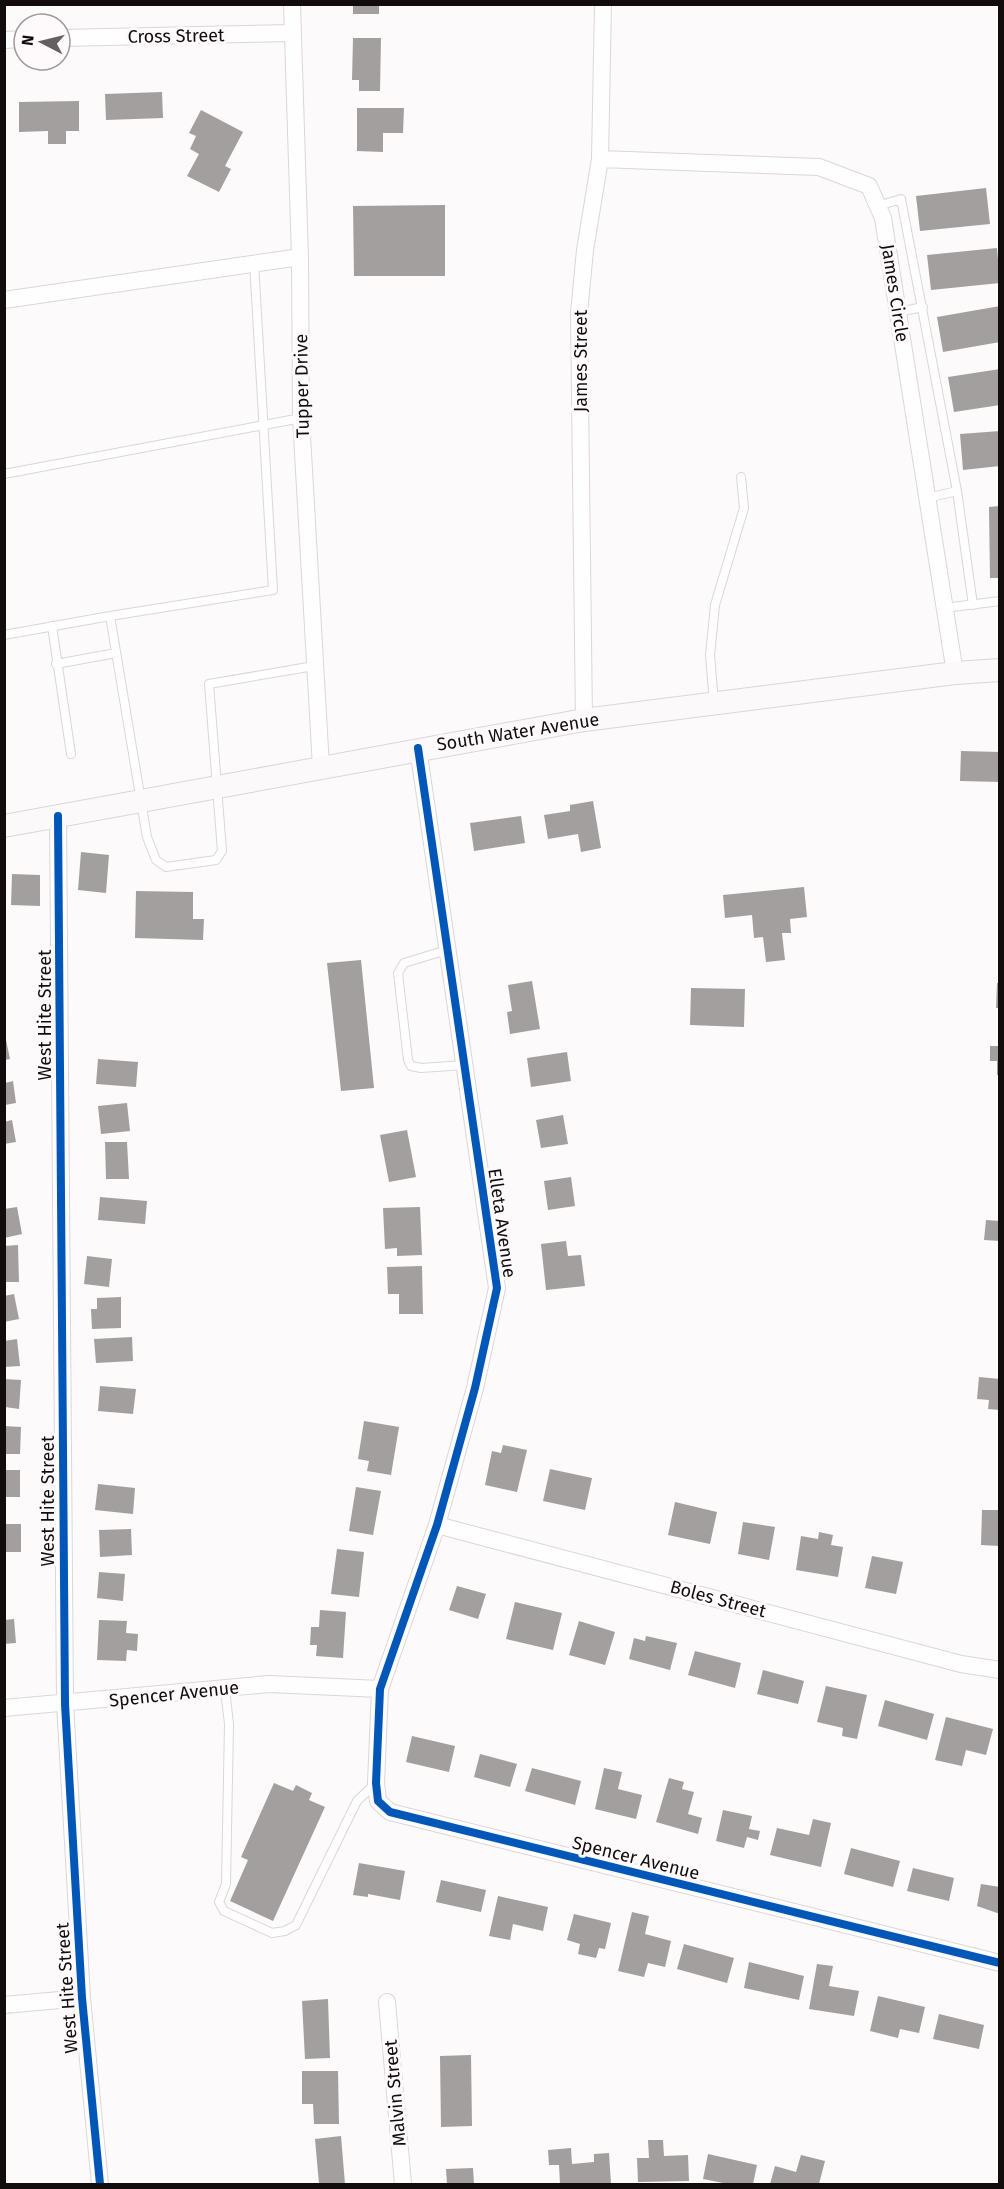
<svg xmlns="http://www.w3.org/2000/svg" width="1004" height="2189" viewBox="0 0 1004 2189" font-family="'Fira Sans',sans-serif">
	<style>
		.building { fill: #a39f9f }
		.lines { fill: none; stroke-linecap: round; stroke-linejoin: round }
		.service-casing { stroke: #dbd6d7; stroke-width: 10 }
		.minor-casing { stroke: #dbd6d7; stroke-width: 18 }
		.secondary-casing { stroke: #dbd6d7; stroke-width: 24 }
		.service { stroke: #fffefe; stroke-width: 8 }
		.minor { stroke: #fffefe; stroke-width: 16 }
		.secondary { stroke: #fcf9fb; stroke-width: 22 }
		.cycleway-casing { stroke: #fef9fa; stroke-width: 11 }
		.cycleway { stroke: #0057b8; stroke-width: 8 }
		.labels { text-anchor: middle; stroke-width: 6; stroke-linejoin: round; paint-order: stroke }
		.street-label { font-size: 18px; fill: #120c0d; stroke: #fef9fa }
	</style>
	<rect width="100%" height="100%" fill="#fdfafb"/>
	<path class="building" d="M353 4H379V14H353Z
		M353 38H381L380 91H359V80H352Z
		M162 92 163 118 106 120 105 94Z
		M79 101V131H66V144H48V131L19 132V102Z
		M357 108H404L403 133H383V152L357 151Z
		M201 110 243 132 225 166 231 169 219 192 187 176 199 154 190 149 196 136 189 133Z
		M986 188 990 224 920 231 916 196Z
		M445 205V276H354L353 206Z
		M997 248 1000 283 931 290 927 255Z
		M1000 306V342L943 352 937 317Z
		M1000 369V405L954 412 948 377Z
		M1000 431V466L963 470 960 434Z
		M1000 506V578H990L989 507Z
		M961 751 1000 752V782L960 781Z
		M593 801 601 848 581 852 578 834 548 839 544 815 570 811V805Z
		M521 816 525 843 474 851 470 823Z
		M81 852 109 855 106 893 78 890Z
		M12 874 40 875V906L11 905Z
		M804 887 807 917 790 919 791 933H782L785 960 766 962 763 937 754 938 752 915 725 918 723 895Z
		M136 891 193 892V919H204L203 940 135 938Z
		M361 960 374 1088 341 1091 327 963Z
		M532 981 540 1029 510 1034 507 1012 512 1011 508 985Z
		M997 983H1000V1008H996Z
		M691 988 745 989 744 1027 690 1025Z
		M5 1035 10 1059 5 1060Z
		M990 1046H1000V1075H997V1061H990Z
		M567 1052 571 1081 531 1087 527 1058Z
		M98 1059 138 1062 136 1087 96 1084Z
		M13 1081 16 1103 5 1105V1083Z
		M127 1103 130 1131 101 1134 98 1106Z
		M563 1115 568 1144 541 1148 536 1120Z
		M12 1120 16 1142 4 1144V1122Z
		M407 1130 416 1177 389 1182 380 1135Z
		M105 1142H127L129 1179H106Z
		M571 1177 575 1206 548 1210 544 1181Z
		M100 1197 147 1201 145 1224 98 1220Z
		M17 1207 22 1234 4 1238V1209Z
		M420 1207 422 1255 397 1256V1248L385 1249 383 1208Z
		M986 1220 1000 1221V1241L984 1240Z
		M566 1241 568 1256 581 1255 585 1286 546 1290 541 1244Z
		M18 1245 19 1282H4V1246Z
		M87 1256 112 1259 109 1287 84 1284Z
		M422 1266 423 1314H399V1294H388L387 1267Z
		M14 1294 19 1319 4 1322V1296Z
		M121 1297V1328L92 1329 91 1309H97V1298Z
		M132 1337 133 1361 96 1363 94 1339Z
		M17 1339 20 1366 4 1367V1341Z
		M979 1377 1000 1379V1410L988 1409 989 1400 977 1399Z
		M4 1379 21 1380 19 1409 5 1407Z
		M100 1386 136 1389 133 1414 98 1411Z
		M364 1421 399 1427 391 1475 367 1471 369 1461 358 1459Z
		M4 1426 21 1427 20 1454H4Z
		M503 1445 527 1450 517 1492 485 1485 492 1451 501 1453Z
		M550 1469 592 1478 585 1510 543 1501Z
		M4 1470H20V1497H4Z
		M98 1484 135 1488 133 1514 95 1510Z
		M356 1487 381 1491 373 1535 349 1531Z
		M675 1502 717 1512 710 1544 668 1535Z
		M982 1510H1000V1546L981 1545Z
		M743 1522 775 1527 769 1560 738 1554Z
		M4 1524H21V1552H4Z
		M131 1529 132 1555 100 1557 99 1530Z
		M819 1532 833 1535 831 1545 843 1547 838 1577 796 1570 801 1536 818 1539Z
		M337 1549 364 1552 359 1597 331 1594Z
		M872 1556 903 1562 896 1594 865 1588Z
		M99 1572 125 1574 123 1601 97 1598Z
		M457 1586 486 1594 478 1619 449 1610Z
		M515 1602 562 1613 553 1650 506 1639Z
		M320 1610 346 1612 343 1658 316 1656 317 1645H310L311 1627H319Z
		M14 1619 16 1643 4 1644V1620Z
		M99 1620 127 1621 126 1633 138 1634 137 1651 127 1650 126 1661 97 1660Z
		M579 1621 615 1632 605 1665 569 1655Z
		M646 1636 677 1643 670 1670 629 1659 634 1638 645 1641Z
		M695 1651 741 1663 735 1688 688 1675Z
		M763 1670 804 1681 798 1704 757 1694Z
		M826 1686 867 1695 857 1739 842 1736 843 1728 817 1722Z
		M885 1700 934 1714 927 1740 878 1726Z
		M946 1717 993 1729 986 1755 966 1750 962 1766 935 1760Z
		M412 1736 455 1746 449 1772 406 1762Z
		M480 1754 517 1764 510 1787 474 1777Z
		M532 1768 581 1781 575 1805 525 1791Z
		M604 1768 622 1772 618 1789 642 1795 636 1819 595 1809Z
		M669 1778 684 1782 682 1789 694 1792 688 1814 702 1818 698 1834 656 1822Z
		M274 1783 293 1791 296 1785 312 1793 309 1800 325 1807 273 1921 230 1901 248 1860 241 1857Z
		M723 1810 752 1816 749 1829 760 1831 758 1840 747 1837 744 1848 716 1841Z
		M813 1819 831 1823 821 1867 770 1855 777 1828 809 1835Z
		M851 1848 900 1861 893 1887 844 1874Z
		M359 1863 405 1871 400 1900 368 1894V1897L353 1895Z
		M913 1868 954 1878 949 1901 907 1891Z
		M441 1880 486 1890 481 1912 436 1902Z
		M981 1884 1000 1887V1914L977 1906Z
		M498 1896 548 1907 543 1931 513 1924 510 1940 489 1936Z
		M632 1912 649 1916 645 1934 671 1941 665 1967 648 1963 644 1977 618 1971Z
		M574 1914 611 1923 605 1949 599 1948 596 1958 578 1954 580 1944 567 1940Z
		M684 1944 734 1958 727 1983 677 1969Z
		M749 1962 804 1976 799 2000 744 1988Z
		M817 1964 833 1966 829 1986 859 1991 854 2016 809 2009Z
		M878 1996 925 2007 919 2033 900 2029 898 2038 870 2031Z
		M328 1999 330 2058 305 2059 302 2001Z
		M939 2014 984 2025 979 2049 933 2039Z
		M471 2055 472 2126 441 2127 440 2056Z
		M302 2071H338L339 2124H314L313 2104H302Z
		M341 2136 345 2184H319L315 2139Z
		M648 2140H663L664 2156 688 2155 689 2181 638 2182 637 2158H649Z
		M571 2148 572 2164 594 2162V2154L609 2153 611 2184H560L559 2165H549L548 2150Z
		M708 2154 757 2165 753 2184H728L703 2179Z
		M801 2155 825 2161 819 2184H770L775 2166 796 2172Z
		M473 2168 474 2184H447L446 2169Z"/>
	<g class="lines">
		<g class="service-casing">
			<path id="service" d="M878 206 901 199 957 491
				M254 262 273 590 110 616 147 837 156 860 166 867 216 860 222 851 209 684 314 666
				M898 312 923 307
				M4 474 301 418
				M927 498 957 491 973 605
				M944 608 1000 601
				M52 626 71 754
				M4 635 110 616
				M56 664 116 653
				M714 703 710 655 715 605 744 508 741 477
				M447 950 404 963 398 973 408 1060 411 1066 421 1068 464 1065
				M225 1689 229 1724 226 1884 219 1902 224 1911 272 1933 285 1931 296 1925 357 1801 375 1784"/>
		</g>
		<g class="minor-casing">
			<path id="minor" d="M292 4 300 257 301 418 321 767
				M60 38 293 33
				M4 40 24 39
				M600 159 819 167 869 186 883 218 955 673
				M4 300 300 257
				M584 720 579 313 585 250 600 159 603 4
				M418 748 497 1288 475 1388 437 1525 380 1689 376 1783 378 1801 390 1812 1000 1963
				M58 816 65 1704 82 1998 100 2184
				M437 1525 961 1664 1000 1670
				M4 1708 269 1684 380 1689
				M387 2002 403 2184
				M4 2005 82 1998"/>
		</g>
		<g class="secondary-casing">
			<path id="secondary" d="M4 826 584 720 955 673 1000 670"/>
		</g>
		<use href="#service" class="service"/>
		<use href="#minor" class="minor"/>
		<use href="#secondary" class="secondary"/>
		<g class="cycleway-casing">
			<path id="cycleway" d="M418 748 497 1288 475 1388 437 1525 380 1689 376 1783 378 1801 390 1812 1000 1963
				M58 816 65 1704 82 1998 100 2184"/>
		</g>
		<use href="#cycleway" class="cycleway"/>
	</g>
	<g class="labels">
		<g class="street-label">
			<text transform="translate(176 36) rotate(-1)" y="6">Cross Street</text>
			<text transform="translate(895 293) rotate(81)" y="6">James Circle</text>
			<text transform="translate(581 361) rotate(-90)" y="6">James Street</text>
			<text transform="translate(302 386) rotate(-91)" y="6">Tupper Drive</text>
			<text transform="translate(518 732) rotate(-9)" y="6">South Water Avenue</text>
			<text transform="translate(45 1015) rotate(-90)" y="6">West Hite Street</text>
			<text transform="translate(502 1223) rotate(82)" y="6">Elleta Avenue</text>
			<text transform="translate(48 1501) rotate(-90)" y="6">West Hite Street</text>
			<text transform="translate(718 1599) rotate(15)" y="6">Boles Street</text>
			<text transform="translate(174 1694) rotate(-6)" y="6">Spencer Avenue</text>
			<text transform="translate(636 1858) rotate(14)" y="6">Spencer Avenue</text>
			<text transform="translate(67 1988) rotate(-94)" y="6">West Hite Street</text>
			<text transform="translate(395 2093) rotate(-95)" y="6">Malvin Street</text>
		</g>
	</g>
	<rect width="1004" height="2189" fill="none" stroke="#120c0d" stroke-width="12"/>
	<g transform="translate(42 42) rotate(277)"><circle r="28" fill="#fef9fa" stroke="#a09a9b" stroke-width="1.5"/>
	<path d="M0-4.5L10 22L0 15L-10 22Z" fill="#645f60"/>
	<text y="-9" font-size="16" font-weight="bold" text-anchor="middle" fill="#120c0d">N</text>
	</g>
</svg>
